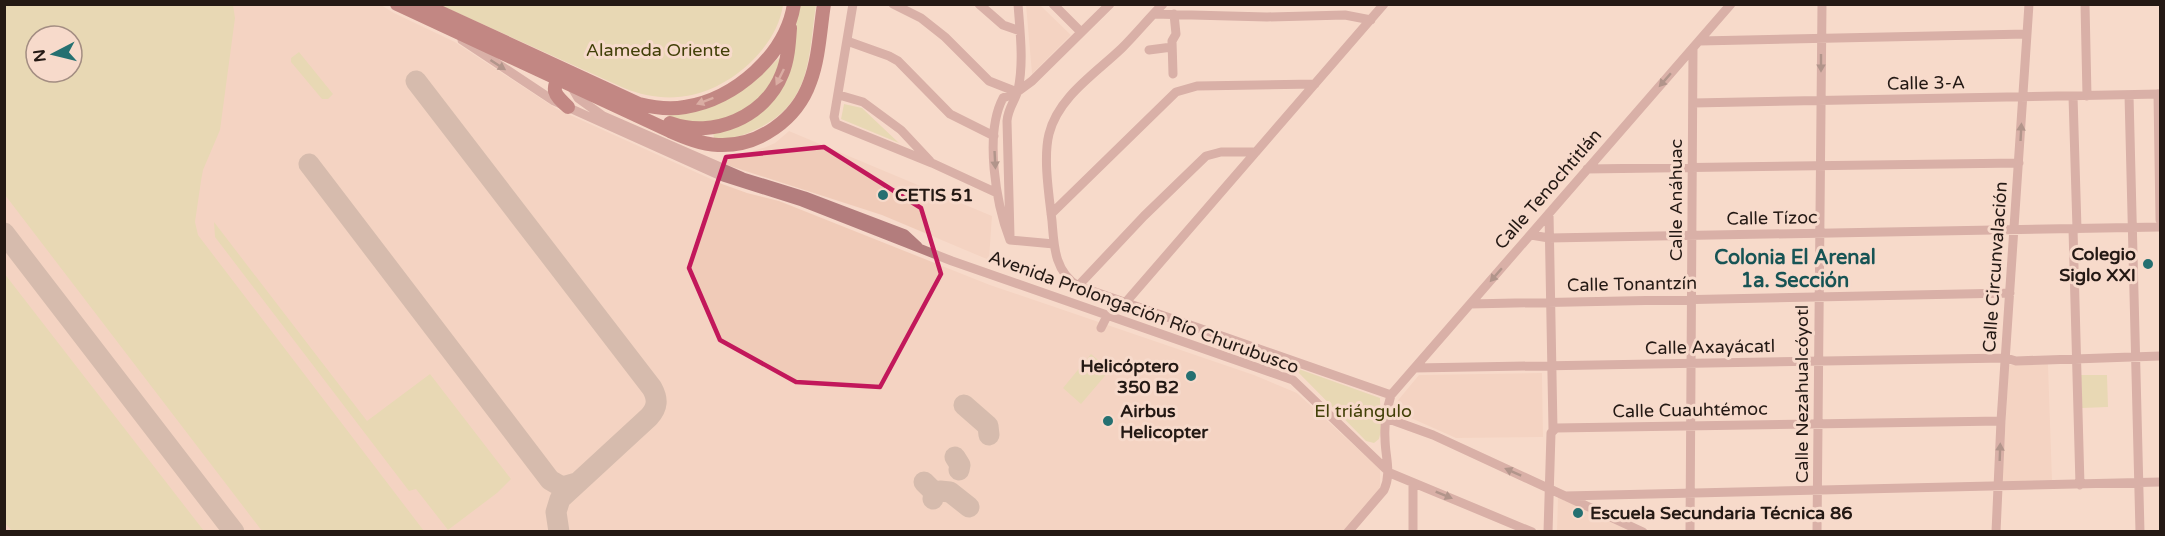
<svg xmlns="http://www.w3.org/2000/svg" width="2165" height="536" viewBox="0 0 2165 536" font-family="'Varela Round',sans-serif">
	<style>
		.built { fill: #f0cbb8; fill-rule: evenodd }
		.green { fill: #d5d49a; fill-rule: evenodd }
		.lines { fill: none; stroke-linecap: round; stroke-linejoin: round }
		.taxiway { stroke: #ad968b; stroke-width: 21 }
		.street { stroke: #b37d7d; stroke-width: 9 }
		.primary { stroke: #81232d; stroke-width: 14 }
		.oneway { fill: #5d413e }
		.oneway2 { fill: #b67574 }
		.marked { fill: none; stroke: #c2185b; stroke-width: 4.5; stroke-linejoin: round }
		.poi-dot { fill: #257071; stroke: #f7dacb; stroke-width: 2 }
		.labels { text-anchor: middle; stroke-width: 6; stroke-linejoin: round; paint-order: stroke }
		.park-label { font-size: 18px; fill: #424008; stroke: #f7dacb }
		.street-label { font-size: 18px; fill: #241914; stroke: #f7dacb }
		.poi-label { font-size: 18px; font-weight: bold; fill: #241914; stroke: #f7dacb; text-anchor: start }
		.neighbourhood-label { font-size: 20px; font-weight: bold; fill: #175455; stroke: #f7dacb }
	</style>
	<rect width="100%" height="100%" fill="#f7dacb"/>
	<path class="built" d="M4 5H381L394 13 455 42 557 109 722 184 747 193 779 201 990 285 1254 375 1297 393 1380 469V489L1343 532 5 531ZM36 36H72V72H36Z
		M1026 5H1040L1071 35 1032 74Z
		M789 131 992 216 989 260 882 215 724 164 723 160 766 147 775 143Z
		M2048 364 2052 480 2002 482 2009 365Z
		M1542 373 1543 437 1456 438 1395 411 1394 405 1419 375Z
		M1558 495 1639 531H1557Z"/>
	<path class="green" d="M5 4 233 5 235 18 220 130 203 170 201 181 195 222 198 235 424 531H262L5 195ZM36 36H72V72H36Z
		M440 5H783C777 47 733 86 692 95 669 100 646 97 624 88Z
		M799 5H816C808 57 812 102 759 128 745 135 730 141 714 138L713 133 742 123 791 61Z
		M299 52 333 94 328 99H322L291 62V58Z
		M779 58C781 90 730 127 699 126 689 125 677 120 667 117L669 115 733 96 753 82Z
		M844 104 862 108 899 143 841 119Z
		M214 222 367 421 430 374 511 479 497 493 448 530 416 489 409 491 215 237Z
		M4 273 204 531H12L4 522Z
		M1091 354 1110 370 1081 404 1063 388Z
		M1293 367 1380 398 1381 430 1379 439 1374 443 1366 441Z
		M2081 375H2107L2108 407 2082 408Z"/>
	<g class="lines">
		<path class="taxiway" d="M416 81 652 388C658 399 658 407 649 417L560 499 556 512 559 532
			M309 164 550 480 562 487 576 483
			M4 233 234 532
			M964 405 988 426 989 435
			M955 457 960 465 959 470
			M924 482 934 492 933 499
			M940 491 950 492 969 507"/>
		<path class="street" d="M853 4 834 117 836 124 932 163 997 193
			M893 4 921 18 945 37 989 81 1017 92
			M979 4 1003 25 1020 31
			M1053 4 1081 32
			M1163 4C1149 18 1136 34 1122 48 1096 73 1058 97 1049 134 1043 158 1049 195 1052 221 1054 245 1054 271 1078 286L1391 395
			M2085 4 2087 96
			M1154 14 1267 17 1345 15 1371 20
			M462 40 554 101 723 177 802 202 952 261 1293 380 1390 473 1532 532
			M847 41 889 56 898 61 950 114 994 136
			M1700 41 2027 34
			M1149 50 1172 47
			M1173 74 1172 41 1176 34 1174 14
			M572 83 571 86 578 98 603 116 743 177 805 196 905 234 918 246
			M2158 94 2160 220
			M839 95 863 102 901 130 930 161
			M2129 95 2140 532
			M2073 96 2077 229
			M1693 103 2160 94
			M1587 169 2019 163
			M1549 213 1553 429
			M1051 214 1176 92 1197 86 1315 84
			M2073 229 2080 485
			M1531 235 1549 238 2160 227
			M1010 236 1007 121C1008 108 1015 101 1018 90 1024 62 1020 32 1018 4
			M1010 240C996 204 984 134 1003 98L1017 92 1032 81 1110 4
			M1010 240 1054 244
			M1078 286 1144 216 1206 156 1221 152H1256
			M1126 302 1384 4
			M1470 304 2010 293
			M1101 328 1107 316
			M1415 368 2006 358 2016 361 2160 356
			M1386 418 1433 435 1643 532
			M1565 496 2160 482
			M1348 532 1384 490C1392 472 1385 457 1385 438 1384 424 1387 409 1391 395L1731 4
			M1413 532V483
			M1548 532 1551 433 1556 428 2001 421
			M1690 532 1693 49
			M1817 532 1822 4
			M1996 532 2001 421 2029 4"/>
		<path class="primary" d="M397 4 670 131C686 138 701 144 718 145 759 147 797 119 810 82 819 58 820 30 824 4
			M422 4 639 104C655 108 669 110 685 107 735 99 786 55 794 4
			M561 72C551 91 553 93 568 107
			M670 123C713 139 765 117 782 74 788 60 789 43 790 28"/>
	</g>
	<defs><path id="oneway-solid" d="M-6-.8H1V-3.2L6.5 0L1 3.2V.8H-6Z" transform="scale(1.5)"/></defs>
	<g class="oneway">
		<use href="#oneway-solid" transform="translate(1821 63) rotate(90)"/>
		<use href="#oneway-solid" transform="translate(498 65) rotate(33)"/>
		<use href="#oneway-solid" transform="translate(1665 80) rotate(131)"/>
		<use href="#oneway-solid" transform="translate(2021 132) rotate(-87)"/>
		<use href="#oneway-solid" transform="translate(995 160) rotate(87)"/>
		<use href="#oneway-solid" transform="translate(1496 275) rotate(131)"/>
		<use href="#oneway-solid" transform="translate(2000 452) rotate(-88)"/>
		<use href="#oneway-solid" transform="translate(1513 472) rotate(-156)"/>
		<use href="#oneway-solid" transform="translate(1444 495) rotate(22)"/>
	</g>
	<g class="oneway2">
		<use href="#oneway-solid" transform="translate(780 77) rotate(116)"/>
		<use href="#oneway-solid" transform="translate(705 101) rotate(159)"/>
	</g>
	<path d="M0 0H2165V536H0ZM824 147 921 208 941 274 880 387 796 382 720 340 689 268 726 157Z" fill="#f7dacb" fill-opacity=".55" fill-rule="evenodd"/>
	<path class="marked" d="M824 147 921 208 941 274 880 387 796 382 720 340 689 268 726 157Z"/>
	<g class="poi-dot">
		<circle cx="883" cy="195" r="6"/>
		<circle cx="2148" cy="264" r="6"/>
		<circle cx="1191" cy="376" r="6"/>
		<circle cx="1108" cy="421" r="6"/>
		<circle cx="1578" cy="513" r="6"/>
	</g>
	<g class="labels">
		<g class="park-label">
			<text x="658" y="56">Alameda Oriente</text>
			<text x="1363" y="417">El triángulo</text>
		</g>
		<g class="street-label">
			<text transform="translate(1926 83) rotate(-1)" y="6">Calle 3-A</text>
			<text transform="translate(1548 189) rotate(-49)" y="6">Calle Tenochtitlán</text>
			<text transform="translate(1676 200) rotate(-90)" y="6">Calle Anáhuac</text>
			<text transform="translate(1772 218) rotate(-1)" y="6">Calle Tízoc</text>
			<text transform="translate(1995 267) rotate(-86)" y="6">Calle Circunvalación</text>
			<text transform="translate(1632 284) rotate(-1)" y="6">Calle Tonantzín</text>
			<text transform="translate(1144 312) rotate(20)" y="6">Avenida Prolongación Río Churubusco</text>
			<text transform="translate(1710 347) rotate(-1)" y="6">Calle Axayácatl</text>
			<text transform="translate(1802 394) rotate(-90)" y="6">Calle Nezahualcóyotl</text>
			<text transform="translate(1690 410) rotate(-1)" y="6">Calle Cuauhtémoc</text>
		</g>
		<g class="poi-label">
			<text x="895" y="201">CETIS 51</text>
			<text x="2136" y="260" text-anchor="end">Colegio<tspan x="2136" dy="21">Siglo XXI</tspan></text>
			<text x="1179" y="372" text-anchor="end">Helicóptero<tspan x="1179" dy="21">350 B2</tspan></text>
			<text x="1120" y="417">Airbus<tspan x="1120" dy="21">Helicopter</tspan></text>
			<text x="1590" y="519">Escuela Secundaria Técnica 86</text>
		</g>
		<g class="neighbourhood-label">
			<text x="1795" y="264">Colonia El Arenal<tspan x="1795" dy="23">1a. Sección</tspan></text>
		</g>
	</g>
	<rect width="2165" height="536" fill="none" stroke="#241914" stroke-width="12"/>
	<g transform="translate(54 54) rotate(263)"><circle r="28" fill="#f7dacb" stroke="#a38d82" stroke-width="1.5"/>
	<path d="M0-4.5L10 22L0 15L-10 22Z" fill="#257071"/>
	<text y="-9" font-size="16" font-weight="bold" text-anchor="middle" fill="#241914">N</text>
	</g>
</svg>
